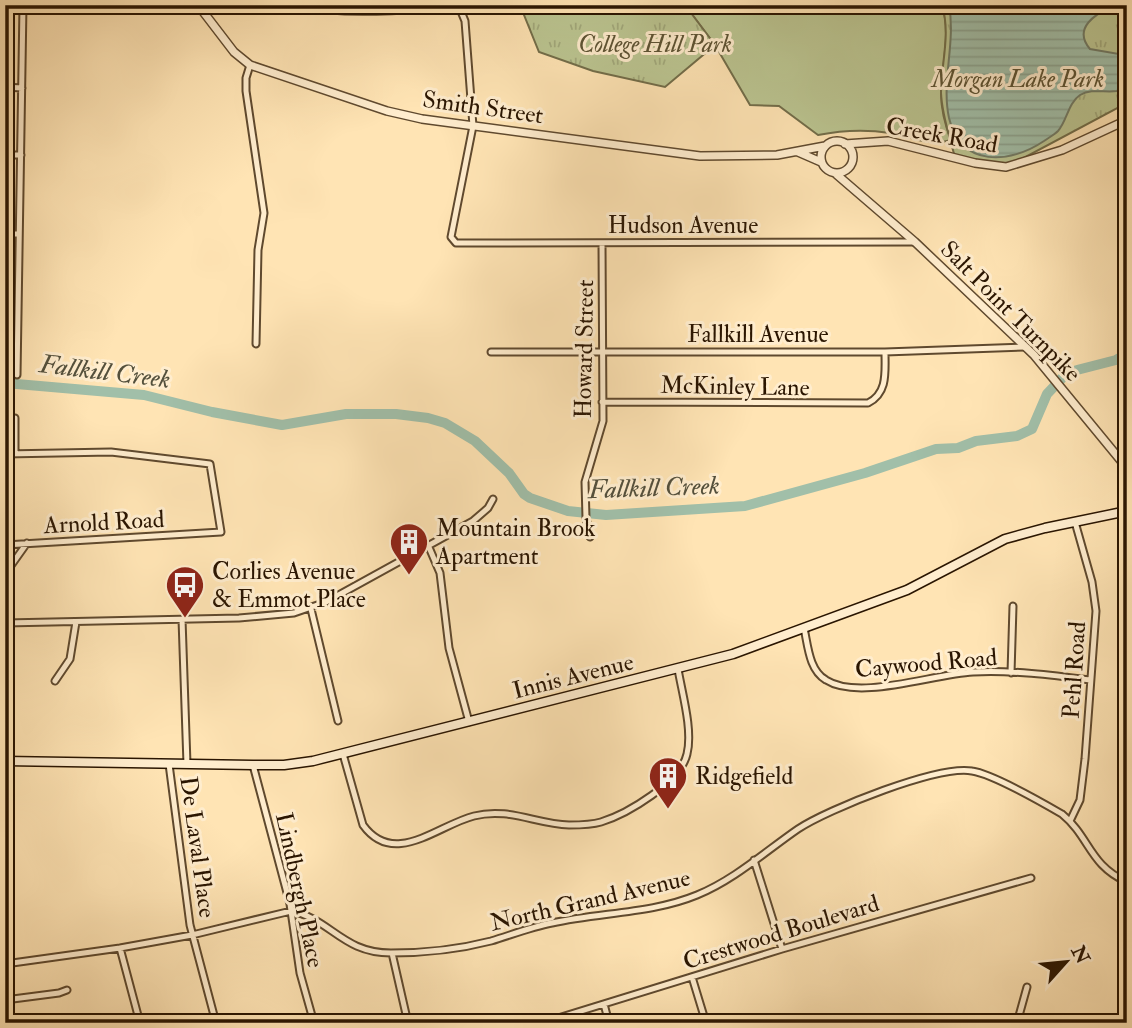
<svg xmlns="http://www.w3.org/2000/svg" width="1132" height="1028" viewBox="0 0 1132 1028" font-family="'IM FELL Double Pica',serif">
	<style>
		.green { fill: #bbc591; stroke: #726d49; stroke-width: 2 }
		.park { fill: url(#park-tufts); stroke: #726d49; stroke-width: 2 }
		.water { fill: url(#water-rules); stroke: #717b66; stroke-width: 2 }
		.lines { fill: none; stroke-linecap: round; stroke-linejoin: round }
		.river { stroke: #a1bfa9; stroke-width: 10 }
		.minor-casing { stroke: #5f492e; stroke-width: 9 }
		.tertiary-casing { stroke: #5f492e; stroke-width: 10 }
		.secondary-casing { stroke: #2a1501; stroke-width: 11 }
		.minor { stroke: #ffedce; stroke-width: 5 }
		.tertiary { stroke: #ffedce; stroke-width: 7 }
		.secondary { stroke: #ffedce; stroke-width: 8 }
		.labels { text-anchor: middle; stroke-width: 6; stroke-linejoin: round; paint-order: stroke }
		.park-label { font-size: 24px; font-style: italic; fill: #5d5333; stroke: #ffedce }
		.street-label { font-size: 24px; fill: #2a1501; stroke: #ffedce }
		.poi-label { font-size: 24px; fill: #2a1501; stroke: #ffedce; text-anchor: start }
		.water-label { font-size: 26px; font-style: italic; fill: #54503c; stroke: #ffedce }
	</style>
	<defs>
		<pattern id="park-tufts" width="24" height="20" patternUnits="userSpaceOnUse" patternTransform="scale(1.75)"><rect width="24" height="20" fill="#bbc591"/><path d="M3 7l-1-3M5 7V3M7 7l1-3M15 17l-1-3M17 17v-4M19 17l1-3" fill="none" stroke="#a1a87b"/></pattern>
		<pattern id="water-rules" width="6" height="5" patternUnits="userSpaceOnUse" patternTransform="scale(1.75)"><rect width="6" height="5" fill="#a1bfa9"/><path d="M0 2.5h6" fill="none" stroke="#8ba390"/></pattern>
	</defs>
	<rect width="100%" height="100%" fill="#ffe4b4"/>
	<filter id="stains"><feTurbulence type="fractalNoise" baseFrequency=".00286" numOctaves="4"/><feColorMatrix values="0 0 0 0 .2 0 0 0 0 .09 0 0 0 0 .02 0 0 0 .5 -.17"/></filter>
	<radialGradient id="worn" r=".72"><stop offset=".6" stop-color="#630" stop-opacity="0"/><stop offset="1" stop-color="#630" stop-opacity=".3"/></radialGradient>
	<path class="green" d="M685 5H942C951 34 942 63 941 92 941 109 945 125 951 140 930 147 911 137 890 133 865 129 843 130 818 135L779 106 750 105 715 45Z"/>
	<path class="park" d="M520 5H685L715 45 665 87 593 71 539 52Z
		M942 5H1127V103L1018 161 992 166 955 158C950 137 942 116 941 93 941 63 951 35 942 5Z"/>
	<path class="water" d="M949 5H1113C1096 14 1072 28 1090 49L1125 55 1127 78 1117 91C1105 93 1092 88 1080 95 1068 103 1067 121 1058 131 1054 135 1048 138 1044 141 1010 164 961 168 949 118 941 81 956 43 949 5Z"/>
	<g class="lines">
		<path class="river" d="M5 383 144 395 212 412 282 425 346 414H396L428 418 445 423 475 441 509 473 524 494 530 498 568 511 606 515 745 506 865 473 936 449 958 448 976 441 1017 436 1032 429 1047 394 1064 376 1077 370 1116 360 1127 354"/>
		<g class="minor-casing">
			<path id="minor" d="M295 5C349 16 401 10 454 7L460 9 465 21 473 126 451 237 456 243 915 242
				M250 65 246 78V91L264 213 258 250 256 344
				M5 87 22 88
				M5 155H21
				M5 234H19
				M491 352H885L1025 347
				M17 375 23 5
				M602 402 868 403C888 393 885 372 885 352
				M5 454 111 452 210 464 221 532 5 545
				M15 454V418
				M590 537 586 518 585 482 603 421 602 243
				M428 545 440 573 449 648 469 722
				M5 574 27 543
				M311 609 338 721
				M182 619 187 764
				M5 623 239 618 294 613 326 602 473 521 488 508 493 499
				M804 628C808 646 809 670 826 680 859 701 933 674 973 672 1011 670 1052 675 1090 680
				M1011 673 1013 606
				M55 681 70 659 76 622
				M343 754 363 825C394 868 438 825 474 816 508 807 536 824 569 825 580 825 591 825 601 822 627 814 681 782 687 754 693 730 682 693 678 669
				M169 764 190 925 216 1023
				M253 765 290 904 300 973 314 1023
				M1070 821 1080 800 1085 759 1096 611 1092 582 1075 522
				M754 860 782 949
				M120 948 140 1023
				M392 953 408 1023
				M5 964 120 948 192 935 291 911C331 919 342 953 391 953 423 953 460 949 491 941 511 935 531 927 552 923 600 912 651 914 697 895 734 880 766 851 798 829 828 809 938 765 972 771 993 774 1043 803 1062 814 1090 837 1089 865 1127 882
				M692 977 706 1023
				M5 1000 59 993 67 990
				M604 1004 609 1023
				M805 1021V1023
				M114 1023 138 1016
				M542 1023 782 949 1031 878
				M1017 1023 1027 987"/>
		</g>
		<g class="tertiary-casing">
			<path id="tertiary" d="M198 5 234 52 250 65 387 111 422 119 700 156 777 155 825 146
				M821 157a16 16 0 1 1 32 0a16 16 0 1 1-32 0Z
				M845 144 888 141 975 163 1006 167 1062 150 1127 120
				M798 152 821 162
				M836 174 915 242 1034 355 1127 468"/>
		</g>
		<g class="secondary-casing">
			<path id="secondary" d="M1125 466 1127 469
				M5 761 253 765H284L313 761 733 654 907 590 1005 539 1045 528 1127 511"/>
		</g>
		<use href="#minor" class="minor"/>
		<use href="#tertiary" class="tertiary"/>
		<use href="#secondary" class="secondary"/>
	</g>
	<defs>
		<g id="building-pin" transform="scale(2.0125)"><path d="M0 17L-7.5 6A9.5 9.5 0 1 1 7.5 6Z" fill="#8f2418" stroke="#ffedce"/><path d="M-4-6H4V6H1V3H-1V6H-4ZM-2.5-4.3h1.7v1.8h-1.7ZM.8-4.3h1.7v1.8H.8ZM-2.5-1h1.7V.8h-1.7ZM.8-1h1.7V.8H.8Z" fill="#fff"/></g>
		<g id="bus-pin" transform="scale(2.0125)"><path d="M0 17L-7.5 6A9.5 9.5 0 1 1 7.5 6Z" fill="#8f2418" stroke="#ffedce"/><path d="M-5-6H5V4H4V6H2V4H-2V6H-4V4H-5ZM-3.5-4V0h7V-4ZM-3.5 1.2v1.5H-2V1.2ZM2 1.2v1.5H3.5V1.2Z" fill="#fff"/></g>
	</defs>
	<g fill-rule="evenodd">
		<use href="#building-pin" x="409" y="542"/>
		<use href="#bus-pin" x="185" y="585"/>
		<use href="#building-pin" x="668" y="776"/>
	</g>
	<g class="labels">
		<g class="park-label">
			<text x="655" y="52">College Hill Park</text>
			<text x="1018" y="87">Morgan Lake Park</text>
		</g>
		<g class="street-label">
			<text transform="translate(483 107) rotate(8)" y="8">Smith Street</text>
			<text transform="translate(942 135) rotate(10)" y="8">Creek Road</text>
			<text x="683" y="233">Hudson Avenue</text>
			<text transform="translate(1011 311) rotate(45)" y="8">Salt Point Turnpike</text>
			<text x="758" y="342">Fallkill Avenue</text>
			<text transform="translate(584 349) rotate(-89)" y="8">Howard Street</text>
			<text transform="translate(735 386) rotate(1)" y="8">McKinley Lane</text>
			<text transform="translate(104 522) rotate(-3)" y="8">Arnold Road</text>
			<text transform="translate(926 663) rotate(-5)" y="8">Caywood Road</text>
			<text transform="translate(1074 670) rotate(-86)" y="8">Pehl Road</text>
			<text transform="translate(573 676) rotate(-14)" y="8">Innis Avenue</text>
			<text transform="translate(198 847) rotate(82)" y="8">De Laval Place</text>
			<text transform="translate(300 890) rotate(78)" y="8">Lindbergh Place</text>
			<text transform="translate(590 900) rotate(-13)" y="8">North Grand Avenue</text>
			<text transform="translate(781 932) rotate(-17)" y="8">Crestwood Boulevard</text>
		</g>
		<g class="poi-label">
			<text x="436" y="536">Mountain Brook<tspan x="436" dy="28">Apartment</tspan></text>
			<text x="212" y="579">Corlies Avenue<tspan x="212" dy="28">&amp; Emmot Place</tspan></text>
			<text x="695" y="784">Ridgefield</text>
		</g>
		<g class="water-label">
			<text transform="translate(105 371) rotate(7)" y="9">Fallkill Creek</text>
			<text transform="translate(654 487) rotate(-2)" y="9">Fallkill Creek</text>
		</g>
	</g>
	<rect width="1132" height="1028" fill="none" stroke="#ffe4b4" stroke-width="28"/>
	<rect x="7" y="7" width="1118" height="1014" fill="none" stroke="#2a1501" stroke-width="3.5"/>
	<rect x="14" y="14" width="1104" height="1000" fill="none" stroke="#2a1501" stroke-width="2"/>
	<g transform="translate(1066 962) rotate(63)" stroke="#ffedce" stroke-width="5" paint-order="stroke">
	<path d="M0-5L12 26L0 18L-12 26Z" fill="#2a1501"/>
	<text y="-10" font-size="19" font-weight="bold" text-anchor="middle" fill="#2a1501">N</text>
	</g>
	<rect width="100%" height="100%" filter="url(#stains)"/>
	<rect width="100%" height="100%" fill="url(#worn)"/>
</svg>
